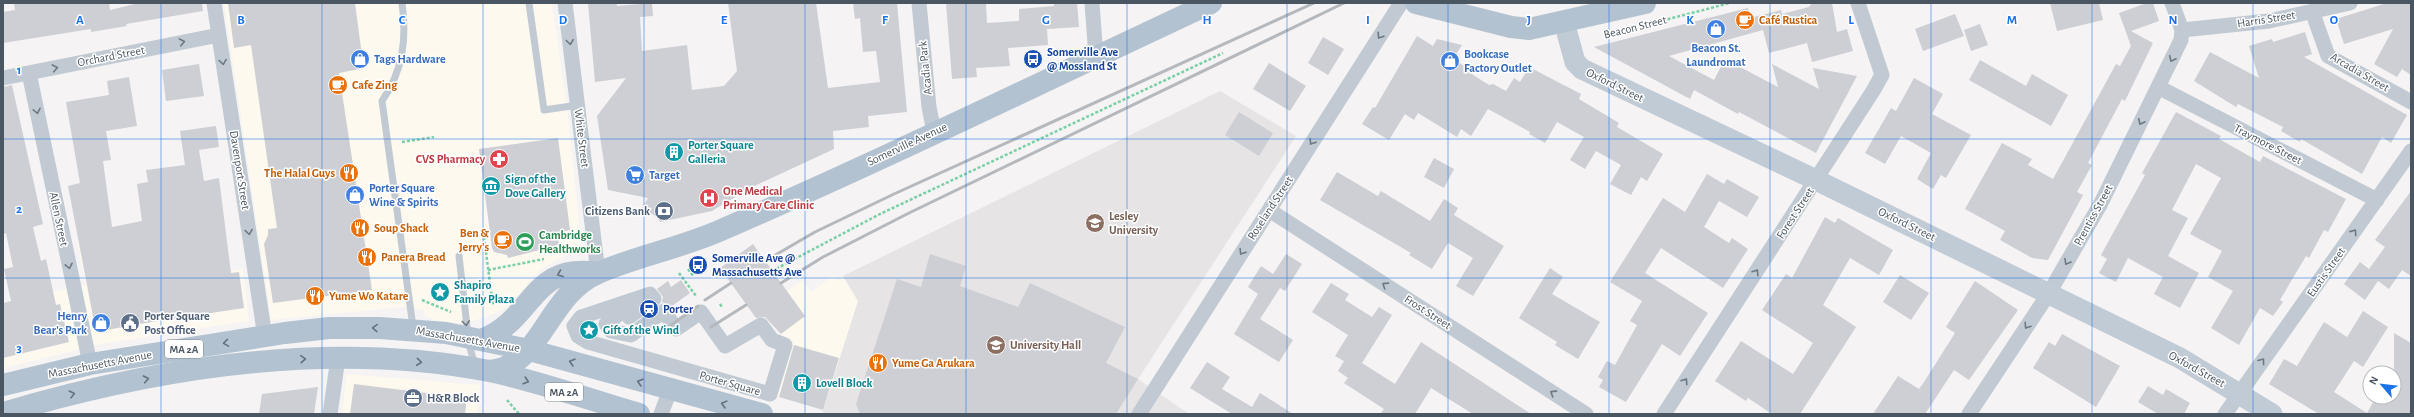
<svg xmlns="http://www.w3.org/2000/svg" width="2414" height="417" font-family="'Alegreya Sans',sans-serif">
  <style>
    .commercial { fill: #fdf9ef }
    .education { fill: #e6e4e5 }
    .building { fill: #cdcfd5 }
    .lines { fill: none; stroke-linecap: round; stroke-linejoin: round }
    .path { stroke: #7ad0a6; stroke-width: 2.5; stroke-dasharray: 3 2; stroke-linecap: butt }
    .lane { stroke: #c1cad2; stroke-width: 7 }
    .street { stroke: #c1cad2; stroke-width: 15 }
    .secondary { stroke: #c1cbd6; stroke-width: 21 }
    .primary { stroke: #b3c2d1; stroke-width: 22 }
    .rail { stroke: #b5b8bd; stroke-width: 3 }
    .oneway { stroke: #6e7983 }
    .oneway2 { stroke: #64717d }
    .grid { fill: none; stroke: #1a73e8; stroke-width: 1; stroke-opacity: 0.55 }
    .labels { text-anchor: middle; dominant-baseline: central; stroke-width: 3; stroke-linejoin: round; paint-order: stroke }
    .shield { fill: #fff; stroke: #808990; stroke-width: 1 }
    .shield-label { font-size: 11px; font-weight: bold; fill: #4a5661 }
    .street-label { font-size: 12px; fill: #4a5661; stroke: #fff }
    .food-label { font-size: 12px; font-weight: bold; fill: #c56008; stroke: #fff; text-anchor: start }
    .shop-label { font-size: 12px; font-weight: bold; fill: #366cbe; stroke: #fff; text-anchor: start }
    .transit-label { font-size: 12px; font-weight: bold; fill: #164399; stroke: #fff; text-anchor: start }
    .culture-label { font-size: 12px; font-weight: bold; fill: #0d838f; stroke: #fff; text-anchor: start }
    .health-label { font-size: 12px; font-weight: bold; fill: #be3a42; stroke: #fff; text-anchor: end }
    .service-label { font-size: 12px; font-weight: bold; fill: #4e5e75; stroke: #fff; text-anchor: start }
    .education-label { font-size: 12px; font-weight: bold; fill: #785e54; stroke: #fff; text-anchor: start }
    .leisure-label { font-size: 12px; font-weight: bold; fill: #27864d; stroke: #fff; text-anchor: start }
    .grid-label { font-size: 13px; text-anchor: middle; font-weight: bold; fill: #1a73e8; stroke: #fff; stroke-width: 3; stroke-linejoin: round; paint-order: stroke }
  </style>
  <rect width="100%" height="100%" fill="#f5f3f3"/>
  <!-- commercial -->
  <path class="commercial" d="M224 3H552L568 117 582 251 563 257 541 269 508 306 496 313 473 321 459 324 434 320 425 316 424 310 402 307 271 320Z
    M123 225 133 284 243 269 249 321 96 345 3 368V302L86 285 77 240 100 236 99 229Z
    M834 275 837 280 843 276 858 301 823 410 770 394 785 345 772 340 805 316 787 291 803 280 811 292Z
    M347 374 481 385 477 414H342Z"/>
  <!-- education -->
  <path class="education" d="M1220 91 1296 136 1138 379 1189 414H822L858 301 843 276Z"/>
  <!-- building -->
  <path class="building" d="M14 3H109L110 10 139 3H202L203 11 126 24 127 26 91 32V29L3 43V12L15 10Z
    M228 3H355L361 48 366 55 367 61 365 67 359 69 339 73 372 290 273 303 264 244 268 235V229L277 228 251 45 234 48Z
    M588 3H617V6L652 3 653 16 640 17 642 51 687 45 692 90 724 86 737 71 728 3H816L828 88 880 82 876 51 863 52 860 18 855 19 853 3H897L907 112 868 116 869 127 833 131 834 149 750 188 712 211 660 222 657 217 642 208 648 198 608 190 597 116 626 78 595 82Z
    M946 3H986L987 23 1019 21V9L1054 6V3H1077L1079 27 1047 29 1048 45 1008 48 1010 66 976 68 977 77 952 79Z
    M1812 3H1832L1837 32 1847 29 1853 51 1812 62 1807 43 1769 53 1763 30 1669 56 1714 80 1725 59 1778 87 1772 64 1819 89 1813 68 1857 76 1816 153 1739 112 1738 114 1694 90 1690 99 1594 47 1748 8 1750 18 1781 10 1782 14 1809 7Z
    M2050 3H2099L2103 20 2057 31Z
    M2147 3H2153L2159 21 2131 31 2153 43 2125 101 2122 99 2088 163 2092 165 2077 192 2083 195 2048 260 2032 258 2000 240 2005 231 1965 209 2002 143 2032 159 2028 165 2053 179 2116 64 2120 66 2131 46 2119 13Z
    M2387 3H2411V75L2402 69 2397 77 2374 64 2393 29 2344 44 2336 19Z
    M1955 14 1964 36 1923 51 1915 29Z
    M1980 24 1988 45 1971 51 1964 30Z
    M2305 32 2312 54 2304 57 2407 115 2391 143 2382 137 2362 174 2301 139 2300 142 2281 131 2283 127 2238 104 2236 107 2194 81 2210 52 2259 78 2249 46 2272 39 2273 42Z
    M1417 36 1433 46 1437 39 1462 45 1453 59 1466 67 1467 71 1489 85 1493 84 1506 91 1514 78 1520 82 1529 67 1581 94 1579 99 1619 123 1617 127 1663 154 1647 181 1641 177 1631 195 1610 184 1621 165 1596 151 1585 169 1570 160 1584 137 1557 122 1545 143 1529 134 1530 132 1488 109 1471 136 1461 129 1457 137 1418 113 1414 120 1405 114 1389 140 1362 124 1373 107 1375 108Z
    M1323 37 1344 49 1328 75 1308 63Z
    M1980 60 2026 86 2032 74 2068 95 2051 126 1969 80Z
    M1269 63 1306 86 1290 111 1253 89Z
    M199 64 204 96 166 101 162 70Z
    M129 77 137 126 106 131 111 160 103 161 112 227 142 221 137 184 148 182 146 170 185 165 180 131 216 126 219 147 199 150 204 181 219 178 231 273 239 272 244 308 139 324 96 332 68 186 80 183 66 102 109 95 107 81Z
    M1914 78 1943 94 1932 114 1971 135 1946 178 1941 175 1933 189 1917 179 1931 153 1901 136 1885 164 1865 153 1891 108 1896 111Z
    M12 85 43 224 33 227 41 261 46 259 56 305 60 304 69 342 3 358V303L11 301 4 269 13 267 6 233 3 234V87Z
    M1239 112 1273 133 1259 156 1225 135Z
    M2176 112 2221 136 2219 139 2260 162 2263 156 2346 199 2328 232 2324 230 2309 258 2306 256 2280 300 2283 302 2273 316 2260 308 2239 345 2211 328 2233 291 2208 277 2222 251 2190 234 2221 178 2196 164 2172 210 2188 218 2168 256 2199 273 2180 308 2154 294 2163 277 2128 258 2116 282 2099 273 2107 259 2101 255 2145 175 2142 173Z
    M558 138 570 230 558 233 559 245 508 258 507 255 494 252 492 248 479 149Z
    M1434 158 1454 169 1444 188 1424 177Z
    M1337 172 1378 196 1381 191 1430 221 1444 199 1458 208 1454 215 1504 246 1473 296 1456 286 1473 258 1448 243 1432 269 1409 255 1411 253 1320 200Z
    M1707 174 1724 184 1727 179 1759 197 1747 217 1719 201 1704 227 1729 243 1732 238 1748 249 1723 288 1661 248 1645 273 1708 313 1680 356 1662 344 1626 402 1599 387 1603 380 1598 377 1607 361 1615 365 1637 325 1630 321 1642 301 1610 282 1663 198 1685 212Z
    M2411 191V276L2402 270 2389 289 2378 281 2365 300 2344 284 2360 262 2369 269 2385 247 2375 240Z
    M1825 217 1835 223 1838 218 1893 250 1879 275 1850 258 1823 305 1856 327 1800 414H1772L1748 398 1746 401 1715 381 1741 341 1793 374 1813 343 1762 310 1786 274 1792 278Z
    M753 244 805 316 781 334 765 317 756 318 720 268Z
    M930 254 966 266 960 286 1018 307 1030 283 1125 327 1106 363 1138 379 1116 414H860L856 404 897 279 921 287Z
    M1286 254 1302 264 1285 291 1280 288 1260 319 1293 340 1279 362 1234 334 1258 294 1248 287 1261 266 1273 274Z
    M1550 268 1563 277 1552 294 1600 322 1578 359 1555 345 1557 342 1519 318Z
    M1900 275 1929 293 1911 320 1883 302Z
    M681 280 690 293 672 306 662 302 663 297 657 289 668 281 671 287Z
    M1975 281 2018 310 1969 380 1954 370 1925 414H1873L1898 376 1919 389 1924 382 1955 333 1946 327Z
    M1331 283 1349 294 1345 300 1372 317 1379 307 1392 315 1362 363 1395 384 1421 342 1531 414H1473L1431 388 1415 414H1380L1384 409 1344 383 1348 378 1338 371 1344 361 1335 356 1348 335 1312 312Z
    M2363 311 2388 327 2363 367 2354 361 2334 392 2367 413 2376 397H2394V333L2411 343V414H2319L2269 384 2284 359 2297 366 2324 322 2347 337Z
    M2062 334 2120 366 2096 407 2033 368 2049 342 2055 346Z
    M794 345 839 358 823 410 779 397Z
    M1207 362 1230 377 1222 389 1252 407 1260 393 1293 414H1232L1190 388Z
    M354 384 467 398 465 414H350Z
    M2148 386 2163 395 2166 389 2190 403 2184 414H2158L2138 402Z
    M318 387 314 414H259L262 394Z"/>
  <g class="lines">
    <!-- path -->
    <path class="path" d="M1653 23 1730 3
      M1605 34 1627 29
      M402 142 434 137
      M484 237 493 306
      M688 269 694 277
      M488 270 544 259
      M772 271 880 214 1223 53
      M679 273 696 296
      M422 300 451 312
      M720 304 722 307
      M507 400 519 414"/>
    <!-- lane -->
    <path class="lane" d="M402 3C407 39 403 71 382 101L413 327
      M529 3 544 110 578 105
      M459 256 469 344 475 366"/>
    <!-- street -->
    <path class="street" d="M214 3 265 337
      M565 3 598 273
      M919 3 929 107 934 132
      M1092 3 1096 57
      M2312 11 2328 56 2411 102
      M2182 30 2269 21 2350 3
      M29 73 90 364
      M3 78 219 35
      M2158 87 2377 200
      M1269 210 1586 414
      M650 294 654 299 629 317 624 310 606 324 611 331 631 335 664 311 676 329 701 312 725 346 761 325 772 340 785 345 770 394 588 342 578 336 574 326 581 317Z
      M330 414 338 358
      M661 414 670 390
      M1139 414 1401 3
      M1664 414 1873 91 1882 75 1858 3
      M1969 414 2049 293 2100 205 2181 40 2182 30 2172 3
      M2225 414 2411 151"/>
    <!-- secondary -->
    <path class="secondary" d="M1564 22 1575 62 1582 69 1816 180 2180 358 2272 414"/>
    <!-- primary -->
    <path class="primary" d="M1416 3 1511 27 1529 29 1645 3
      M481 340C536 319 530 262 598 273
      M488 371C541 369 546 295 598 273 637 256 680 248 719 231 885 159 1048 79 1211 3
      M3 385 90 364 285 333 329 328H380L446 333 529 350 762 414
      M3 413C158 367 328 340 489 371 539 381 590 400 639 414"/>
    <!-- rail -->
    <path class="rail" d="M765 261 815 232 894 194 1314 3
      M781 283 823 257 909 213 1344 3
      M705 300 731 283
      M671 325 698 306
      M711 327 746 305"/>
  </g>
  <!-- one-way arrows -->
  <defs><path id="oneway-chevron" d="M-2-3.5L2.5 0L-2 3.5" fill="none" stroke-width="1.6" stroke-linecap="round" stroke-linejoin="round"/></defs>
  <g class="oneway">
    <use href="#oneway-chevron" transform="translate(1380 36) rotate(123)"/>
    <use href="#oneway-chevron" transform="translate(182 42) rotate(-11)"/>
    <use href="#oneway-chevron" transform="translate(570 42) rotate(83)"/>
    <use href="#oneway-chevron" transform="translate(2172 59) rotate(116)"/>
    <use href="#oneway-chevron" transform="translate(223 62) rotate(81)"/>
    <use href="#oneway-chevron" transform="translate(55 68) rotate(-11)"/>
    <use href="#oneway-chevron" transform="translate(37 111) rotate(78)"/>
    <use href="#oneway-chevron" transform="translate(2141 122) rotate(116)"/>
    <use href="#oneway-chevron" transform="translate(1312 142) rotate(122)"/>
    <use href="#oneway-chevron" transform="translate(249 232) rotate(81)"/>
    <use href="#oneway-chevron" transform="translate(2354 232) rotate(-55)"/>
    <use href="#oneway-chevron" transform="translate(1242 252) rotate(122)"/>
    <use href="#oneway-chevron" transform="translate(2067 262) rotate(120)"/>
    <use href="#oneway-chevron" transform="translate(69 266) rotate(78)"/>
    <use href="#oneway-chevron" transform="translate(1756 272) rotate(-57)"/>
    <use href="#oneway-chevron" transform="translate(1385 285) rotate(-147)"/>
    <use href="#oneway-chevron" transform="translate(466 323) rotate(83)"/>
    <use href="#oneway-chevron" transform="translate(2027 326) rotate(124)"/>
    <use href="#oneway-chevron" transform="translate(2262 361) rotate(-53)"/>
    <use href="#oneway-chevron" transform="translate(1685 381) rotate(-57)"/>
    <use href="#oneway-chevron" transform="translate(1553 393) rotate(-147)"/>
  </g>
  <g class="oneway2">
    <use href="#oneway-chevron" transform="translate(560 274) rotate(158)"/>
    <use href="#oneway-chevron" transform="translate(375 328) rotate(-178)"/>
    <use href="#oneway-chevron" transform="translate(226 343) rotate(171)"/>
    <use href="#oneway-chevron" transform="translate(303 359) rotate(-4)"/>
    <use href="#oneway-chevron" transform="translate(419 362) rotate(6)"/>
    <use href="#oneway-chevron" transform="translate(572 362) rotate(-164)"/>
    <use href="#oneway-chevron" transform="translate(146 379) rotate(-11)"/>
    <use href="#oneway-chevron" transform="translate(526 381) rotate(17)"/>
    <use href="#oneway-chevron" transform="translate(640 382) rotate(-164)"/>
    <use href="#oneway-chevron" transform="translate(72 394) rotate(-14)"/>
    <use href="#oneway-chevron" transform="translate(724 404) rotate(-165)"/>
  </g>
  <!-- grid -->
  <path class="grid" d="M161 3V414M322 3V414M483 3V414M644 3V414M805 3V414M966 3V414M1127 3V414M1287 3V414M1448 3V414M1609 3V414M1770 3V414M1931 3V414M2092 3V414M2253 3V414M3 139H2411M3 278H2411"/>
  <!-- icons -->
  <defs>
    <symbol id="cafe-disc" viewBox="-11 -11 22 22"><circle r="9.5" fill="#e8710a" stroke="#fff"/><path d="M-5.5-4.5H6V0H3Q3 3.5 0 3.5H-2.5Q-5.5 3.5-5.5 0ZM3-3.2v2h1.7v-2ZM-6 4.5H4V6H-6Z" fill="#fff"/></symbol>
    <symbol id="shop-disc" viewBox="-11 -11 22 22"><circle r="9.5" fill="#3f7fe0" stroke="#fff"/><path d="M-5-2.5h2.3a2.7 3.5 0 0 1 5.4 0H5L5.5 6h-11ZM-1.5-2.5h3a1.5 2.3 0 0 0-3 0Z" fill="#fff"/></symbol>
    <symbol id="bus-disc" viewBox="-11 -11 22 22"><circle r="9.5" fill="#1a4fb4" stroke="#fff"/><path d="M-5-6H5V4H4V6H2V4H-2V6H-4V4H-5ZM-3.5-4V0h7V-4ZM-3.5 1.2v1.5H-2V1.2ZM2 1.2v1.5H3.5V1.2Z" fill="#fff"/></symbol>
    <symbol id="building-disc" viewBox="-11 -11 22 22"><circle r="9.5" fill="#0f9aa8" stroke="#fff"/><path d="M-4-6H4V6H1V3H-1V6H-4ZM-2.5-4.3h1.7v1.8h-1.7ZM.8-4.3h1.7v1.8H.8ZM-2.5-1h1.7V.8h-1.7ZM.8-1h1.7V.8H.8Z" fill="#fff"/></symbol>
    <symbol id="pharmacy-disc" viewBox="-11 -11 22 22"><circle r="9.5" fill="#e0444e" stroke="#fff"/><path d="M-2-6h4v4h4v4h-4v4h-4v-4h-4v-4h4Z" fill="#fff"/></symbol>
    <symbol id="restaurant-disc" viewBox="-11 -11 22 22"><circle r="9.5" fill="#e8710a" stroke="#fff"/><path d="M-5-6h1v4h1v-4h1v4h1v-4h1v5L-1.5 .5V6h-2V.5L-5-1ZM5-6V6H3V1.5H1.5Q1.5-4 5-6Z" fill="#fff"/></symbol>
    <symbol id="supermarket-disc" viewBox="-11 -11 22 22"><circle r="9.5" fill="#3f7fe0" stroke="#fff"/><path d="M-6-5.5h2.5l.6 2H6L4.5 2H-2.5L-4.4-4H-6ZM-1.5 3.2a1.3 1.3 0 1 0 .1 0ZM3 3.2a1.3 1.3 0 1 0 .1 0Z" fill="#fff"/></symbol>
    <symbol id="museum-disc" viewBox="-11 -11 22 22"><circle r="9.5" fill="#0f9aa8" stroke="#fff"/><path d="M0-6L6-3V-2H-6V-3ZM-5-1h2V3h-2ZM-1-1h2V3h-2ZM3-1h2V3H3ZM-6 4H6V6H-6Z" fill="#fff"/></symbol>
    <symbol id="hospital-disc" viewBox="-11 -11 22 22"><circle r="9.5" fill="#e0444e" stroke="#fff"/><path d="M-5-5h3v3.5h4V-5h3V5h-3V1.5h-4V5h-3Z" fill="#fff"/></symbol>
    <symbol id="bank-disc" viewBox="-11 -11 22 22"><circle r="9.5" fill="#5c6f8a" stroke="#fff"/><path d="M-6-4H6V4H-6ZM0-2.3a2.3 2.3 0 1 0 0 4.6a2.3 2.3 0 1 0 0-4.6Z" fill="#fff"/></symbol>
    <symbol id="university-disc" viewBox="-11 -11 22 22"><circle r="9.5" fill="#8d6e63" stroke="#fff"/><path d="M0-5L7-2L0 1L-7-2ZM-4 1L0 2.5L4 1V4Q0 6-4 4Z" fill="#fff"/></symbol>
    <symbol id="stadium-disc" viewBox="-11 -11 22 22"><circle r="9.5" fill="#2e9e5b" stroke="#fff"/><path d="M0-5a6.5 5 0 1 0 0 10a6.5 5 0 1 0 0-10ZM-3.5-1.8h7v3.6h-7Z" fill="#fff"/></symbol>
    <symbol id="sight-disc" viewBox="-11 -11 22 22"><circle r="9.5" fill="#0f9aa8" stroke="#fff"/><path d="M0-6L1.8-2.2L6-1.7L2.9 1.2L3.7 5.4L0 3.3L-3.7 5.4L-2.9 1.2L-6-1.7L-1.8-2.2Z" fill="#fff"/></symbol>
    <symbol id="station-disc" viewBox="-11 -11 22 22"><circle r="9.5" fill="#1a4fb4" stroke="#fff"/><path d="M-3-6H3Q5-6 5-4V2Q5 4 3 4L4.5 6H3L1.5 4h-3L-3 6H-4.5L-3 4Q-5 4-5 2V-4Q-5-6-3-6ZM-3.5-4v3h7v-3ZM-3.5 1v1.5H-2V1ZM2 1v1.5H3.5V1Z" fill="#fff"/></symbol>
    <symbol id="civic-disc" viewBox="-11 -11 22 22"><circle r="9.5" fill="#5c6f8a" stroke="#fff"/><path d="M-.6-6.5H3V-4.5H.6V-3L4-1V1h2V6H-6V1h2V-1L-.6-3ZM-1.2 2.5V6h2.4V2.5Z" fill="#fff"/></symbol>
    <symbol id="office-disc" viewBox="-11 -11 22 22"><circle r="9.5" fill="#5c6f8a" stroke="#fff"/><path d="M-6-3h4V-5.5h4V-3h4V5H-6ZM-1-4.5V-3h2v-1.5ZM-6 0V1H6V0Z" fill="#fff"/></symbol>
  </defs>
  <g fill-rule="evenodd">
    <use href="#cafe-disc" x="1734" y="9" width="22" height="22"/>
    <use href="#shop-disc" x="1705" y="18" width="22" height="22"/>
    <use href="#shop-disc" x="349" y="48" width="22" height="22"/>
    <use href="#bus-disc" x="1022" y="48" width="22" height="22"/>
    <use href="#shop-disc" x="1439" y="50" width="22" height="22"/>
    <use href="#cafe-disc" x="327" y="74" width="22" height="22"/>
    <use href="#building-disc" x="663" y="141" width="22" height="22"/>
    <use href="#pharmacy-disc" x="488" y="148" width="22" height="22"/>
    <use href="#restaurant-disc" x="338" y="162" width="22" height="22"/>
    <use href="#supermarket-disc" x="624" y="164" width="22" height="22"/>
    <use href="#museum-disc" x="480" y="175" width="22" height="22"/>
    <use href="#shop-disc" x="344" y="184" width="22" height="22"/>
    <use href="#hospital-disc" x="698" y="187" width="22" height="22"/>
    <use href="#bank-disc" x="653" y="200" width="22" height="22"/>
    <use href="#university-disc" x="1084" y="212" width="22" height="22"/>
    <use href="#restaurant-disc" x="349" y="217" width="22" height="22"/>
    <use href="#cafe-disc" x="492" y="229" width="22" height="22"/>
    <use href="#stadium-disc" x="514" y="231" width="22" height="22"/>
    <use href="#restaurant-disc" x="356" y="246" width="22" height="22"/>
    <use href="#bus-disc" x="687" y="254" width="22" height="22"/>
    <use href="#sight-disc" x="429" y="281" width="22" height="22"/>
    <use href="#restaurant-disc" x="304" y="285" width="22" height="22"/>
    <use href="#station-disc" x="638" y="298" width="22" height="22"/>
    <use href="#shop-disc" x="90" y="312" width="22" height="22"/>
    <use href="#civic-disc" x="119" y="312" width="22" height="22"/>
    <use href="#sight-disc" x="578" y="319" width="22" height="22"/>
    <use href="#university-disc" x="985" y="334" width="22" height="22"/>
    <use href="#restaurant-disc" x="867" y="352" width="22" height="22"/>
    <use href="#building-disc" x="791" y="372" width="22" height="22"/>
    <use href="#office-disc" x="402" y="387" width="22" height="22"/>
  </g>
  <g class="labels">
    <!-- shield labels -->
    <g class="shield">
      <rect x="165" y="340" width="38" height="18" rx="3"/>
      <rect x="545" y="383" width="38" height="18" rx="3"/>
    </g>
    <g class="shield-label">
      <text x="184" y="349">MA 2A</text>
      <text x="564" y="392">MA 2A</text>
    </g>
    <!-- street labels -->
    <g class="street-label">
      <text transform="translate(2266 19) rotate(-9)">Harris Street</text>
      <text transform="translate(1635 27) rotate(-14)">Beacon Street</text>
      <text transform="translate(111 56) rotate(-11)">Orchard Street</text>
      <text transform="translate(925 68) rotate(-96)">Acadia Park</text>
      <text transform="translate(2360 72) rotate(30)">Arcadia Street</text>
      <text transform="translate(1615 85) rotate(26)">Oxford Street</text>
      <text transform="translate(582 138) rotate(83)">White Street</text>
      <text transform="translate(907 144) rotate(-25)">Somerville Avenue</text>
      <text transform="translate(2268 144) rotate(27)">Traymore Street</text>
      <text transform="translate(240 170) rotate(81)">Davenport Street</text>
      <text transform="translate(1270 208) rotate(-57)">Roseland Street</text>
      <text transform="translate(1795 213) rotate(-57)">Forest Street</text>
      <text transform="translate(2093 215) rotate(-61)">Prentiss Street</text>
      <text transform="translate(59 219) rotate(78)">Allen Street</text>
      <text transform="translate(1907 224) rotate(26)">Oxford Street</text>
      <text transform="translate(2326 272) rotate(-55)">Eustis Street</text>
      <text transform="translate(1428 312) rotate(33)">Frost Street</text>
      <text transform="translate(468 339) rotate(10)">Massachusetts Avenue</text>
      <text transform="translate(100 364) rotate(-11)">Massachusetts Avenue</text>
      <text transform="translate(2197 369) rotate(29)">Oxford Street</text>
      <text transform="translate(730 383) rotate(16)">Porter Square</text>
    </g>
    <!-- food labels -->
    <g class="food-label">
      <text x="1759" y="20">Café Rustica</text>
      <text x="352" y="85">Cafe Zing</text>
      <text x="335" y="173" text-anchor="end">The Halal Guys</text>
      <text x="374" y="228">Soup Shack</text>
      <text x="489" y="233" text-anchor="end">Ben &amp;<tspan x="489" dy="14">Jerry's</tspan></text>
      <text x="381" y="257">Panera Bread</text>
      <text x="329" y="296">Yume Wo Katare</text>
      <text x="892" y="363">Yume Ga Arukara</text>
    </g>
    <!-- shop labels -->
    <g class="shop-label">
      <text x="1716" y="48" text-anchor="middle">Beacon St.<tspan x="1716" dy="14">Laundromat</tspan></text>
      <text x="1464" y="54">Bookcase<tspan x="1464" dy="14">Factory Outlet</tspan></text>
      <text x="374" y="59">Tags Hardware</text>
      <text x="649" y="175">Target</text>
      <text x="369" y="188">Porter Square<tspan x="369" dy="14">Wine &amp; Spirits</tspan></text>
      <text x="87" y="316" text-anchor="end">Henry<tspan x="87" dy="14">Bear's Park</tspan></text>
    </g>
    <!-- transit labels -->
    <g class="transit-label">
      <text x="1047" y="52">Somerville Ave<tspan x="1047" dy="14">@ Mossland St</tspan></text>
      <text x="712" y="258">Somerville Ave @<tspan x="712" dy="14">Massachusetts Ave</tspan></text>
      <text x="663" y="309">Porter</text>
    </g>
    <!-- culture labels -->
    <g class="culture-label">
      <text x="688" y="145">Porter Square<tspan x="688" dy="14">Galleria</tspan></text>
      <text x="505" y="179">Sign of the<tspan x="505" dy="14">Dove Gallery</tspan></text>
      <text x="454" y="285">Shapiro<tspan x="454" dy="14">Family Plaza</tspan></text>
      <text x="603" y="330">Gift of the Wind</text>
      <text x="816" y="383">Lovell Block</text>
    </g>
    <!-- health labels -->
    <g class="health-label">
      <text x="485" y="159">CVS Pharmacy</text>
      <text x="723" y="191" text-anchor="start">One Medical<tspan x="723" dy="14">Primary Care Clinic</tspan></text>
    </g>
    <!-- service labels -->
    <g class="service-label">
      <text x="650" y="211" text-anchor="end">Citizens Bank</text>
      <text x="144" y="316">Porter Square<tspan x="144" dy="14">Post Office</tspan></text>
      <text x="427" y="398">H&amp;R Block</text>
    </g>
    <!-- education labels -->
    <g class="education-label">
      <text x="1109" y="216">Lesley<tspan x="1109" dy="14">University</tspan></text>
      <text x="1010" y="345">University Hall</text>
    </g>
    <!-- leisure labels -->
    <g class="leisure-label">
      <text x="539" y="235">Cambridge<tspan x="539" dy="14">Healthworks</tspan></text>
    </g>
  </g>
  <g class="grid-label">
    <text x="80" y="24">A</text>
    <text x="241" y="24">B</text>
    <text x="402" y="24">C</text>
    <text x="563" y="24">D</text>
    <text x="724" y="24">E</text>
    <text x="885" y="24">F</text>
    <text x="1046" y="24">G</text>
    <text x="1207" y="24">H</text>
    <text x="1368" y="24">I</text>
    <text x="1529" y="24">J</text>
    <text x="1690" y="24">K</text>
    <text x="1851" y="24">L</text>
    <text x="2012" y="24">M</text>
    <text x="2173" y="24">N</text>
    <text x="2334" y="24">O</text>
    <text x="19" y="74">1</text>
    <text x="19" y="213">2</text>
    <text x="19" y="352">3</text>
  </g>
  <!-- border -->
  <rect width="2414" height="417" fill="none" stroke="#4a5661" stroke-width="8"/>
  <!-- north arrow -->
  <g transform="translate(2382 385) rotate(298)"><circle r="19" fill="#ffffff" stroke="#b7bbc0"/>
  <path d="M0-3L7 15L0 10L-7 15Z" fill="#1a73e8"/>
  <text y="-6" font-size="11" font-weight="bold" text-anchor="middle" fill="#4a5661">N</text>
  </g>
</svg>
